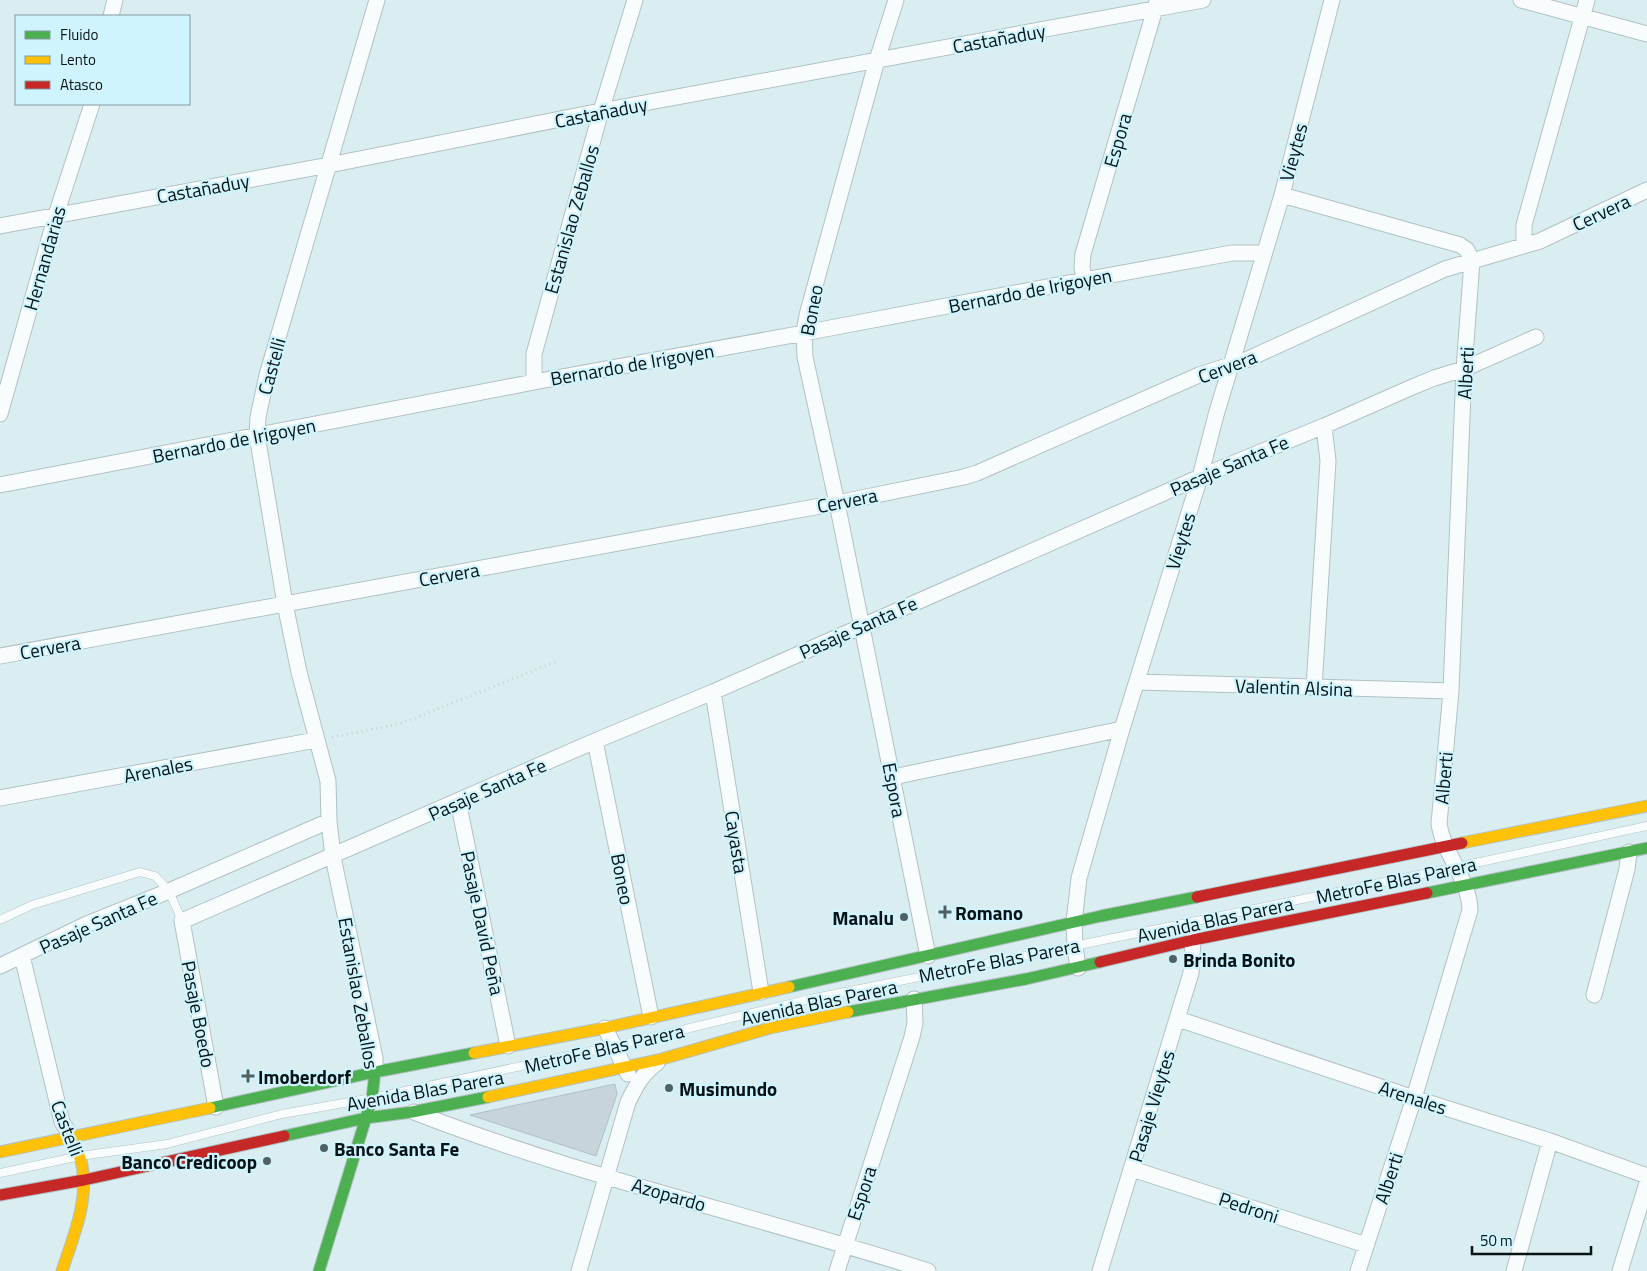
<svg xmlns="http://www.w3.org/2000/svg" width="1647" height="1271" font-family="'Titillium Web',sans-serif">
  <style>
    .building { fill: #c7d5da; stroke: #b1bfc4 }
    .lines { fill: none; stroke-linecap: round; stroke-linejoin: round }
    .lane-casing { stroke: #b1c1c4; stroke-width: 9 }
    .street-casing { stroke: #b1c1c4; stroke-width: 17 }
    .fast-casing { stroke: #b1c1c4; stroke-width: 13 }
    .slow-casing { stroke: #b1c1c4; stroke-width: 13 }
    .jam-casing { stroke: #b1c1c4; stroke-width: 13 }
    .path { stroke: #cacfd0; stroke-width: 3; stroke-dasharray: 1 4; stroke-linecap: butt }
    .lane { stroke: #f9fcfd; stroke-width: 8 }
    .street { stroke: #f9fcfd; stroke-width: 15 }
    .fast { stroke: #4caf50; stroke-width: 11 }
    .slow { stroke: #ffc107; stroke-width: 11 }
    .jam { stroke: #c62828; stroke-width: 11 }
    .poi-dot { fill: #516063; stroke: #d0f4fd; stroke-width: 2 }
    .labels { text-anchor: middle; dominant-baseline: central; stroke-width: 4.5; stroke-linejoin: round; paint-order: stroke }
    .street-label { font-size: 19px; fill: #071316; stroke: #d0f4fd }
    .poi-label { font-size: 19px; font-weight: bold; fill: #071316; stroke: #d0f4fd; text-anchor: start }
  </style>
  <rect width="100%" height="100%" fill="#daeef2"/>
  <!-- building -->
  <path class="building" d="M615 1084 617 1094 596 1156 470 1115Z"/>
  <g class="lines">
    <defs>
      <path id="lane" d="M0 920 32 905 140 872 155 876 169 891 182 921
        M0 1173 80 1156 167 1144 282 1114 372 1098 615 1046 810 999 1148 931 1457 867 1647 826"/>
      <path id="street" d="M896 0 877 60 807 315 804 333 805 357 837 503 928 956
        M1521 0 1647 34
        M111 16 115 0
        M1282 195 1460 245 1467 250 1472 261 1464 369 1451 691 1439 824C1444 855 1469 878 1470 910L1414 1098 1358 1271
        M0 226 329 165 601 111 1203 0
        M1524 245V225L1587 0
        M1084 280 1082 267 1083 254 1157 2
        M534 382V354L601 111 635 0
        M0 414 56 215 92 104
        M0 485 534 382 804 333 1084 280 1232 253H1264
        M0 656 837 503 964 477 977 473 1199 375 1246 360 1445 269 1540 241 1647 190
        M1137 682 1451 691
        M1314 688 1328 461 1324 426
        M713 692 761 992
        M595 741 651 1017
        M893 777 1122 729
        M0 798 316 740
        M458 801 508 1046
        M22 956 62 1122 71 1136
        M0 966 87 924 169 891 329 821
        M1078 968 1075 946 1074 922 1079 878 1122 729 1200 477 1216 415 1282 195 1332 0
        M1594 995 1627 869 1629 852
        M1178 1019 1414 1098 1550 1141 1647 1176
        M605 1028 628 1074
        M375 1072V1058L333 857 329 821 328 781 299 672 285 604 257 435 258 417 267 375 377 0
        M216 1107 182 921 595 741 713 692 1200 477 1324 426 1410 388 1434 378 1464 369 1536 337
        M414 1112C581 1177 757 1216 928 1271
        M1132 1169 1366 1245
        M579 1271 628 1102C636 1086 642 1074 657 1063
        M837 1271 912 1037 915 1023 914 999
        M1100 1271 1191 973 1193 940
        M1514 1271 1550 1141
        M1620 1271 1647 1183"/>
      <path id="fast" d="M1427 893 1647 848
        M789 987 1101 916 1197 897
        M848 1012 1026 979 1100 962
        M210 1108 375 1072 474 1053
        M284 1136 366 1118 412 1112 488 1097
        M319 1271 372 1098 375 1072"/>
      <path id="slow" d="M1462 843 1647 806
        M474 1053 605 1028 789 987
        M488 1097 662 1059 770 1028 848 1012
        M0 1152 210 1108
        M62 1271C73 1237 89 1201 82 1165 80 1155 75 1145 71 1136"/>
      <path id="jam" d="M1197 897 1462 843
        M1100 962 1193 940 1427 893
        M0 1195 84 1180 284 1136"/>
    </defs>
    <!-- lane casing -->
    <use href="#lane" class="lane-casing"/>
    <!-- street casing -->
    <use href="#street" class="street-casing"/>
    <!-- fast casing -->
    <use href="#fast" class="fast-casing"/>
    <!-- slow casing -->
    <use href="#slow" class="slow-casing"/>
    <!-- jam casing -->
    <use href="#jam" class="jam-casing"/>
    <!-- path -->
    <path class="path" d="M332 737 394 725 410 720 555 662"/>
    <!-- lane -->
    <use href="#lane" class="lane"/>
    <!-- street -->
    <use href="#street" class="street"/>
    <!-- fast -->
    <use href="#fast" class="fast"/>
    <!-- slow -->
    <use href="#slow" class="slow"/>
    <!-- jam -->
    <use href="#jam" class="jam"/>
  </g>
  <!-- markers -->
  <g class="poi-dot">
    <path d="M942.5 904.5h5v5h5v5h-5v5h-5v-5h-5v-5h5z"/>
    <circle cx="904" cy="917" r="5"/>
    <circle cx="1173" cy="959" r="5"/>
    <path d="M245.5 1068.5h5v5h5v5h-5v5h-5v-5h-5v-5h5z"/>
    <circle cx="669" cy="1088" r="5"/>
    <circle cx="324" cy="1148" r="5"/>
    <circle cx="267" cy="1161" r="5"/>
  </g>
  <g class="labels">
    <!-- street labels -->
    <g class="street-label">
      <text transform="translate(999 38) rotate(-10)">Castañaduy</text>
      <text transform="translate(601 112) rotate(-11)">Castañaduy</text>
      <text transform="translate(1117 140) rotate(-74)">Espora</text>
      <text transform="translate(1293 152) rotate(-75)">Vieytes</text>
      <text transform="translate(203 188) rotate(-10)">Castañaduy</text>
      <text transform="translate(1601 212) rotate(-25)">Cervera</text>
      <text transform="translate(571 219) rotate(-74)">Estanislao Zeballos</text>
      <text transform="translate(44 258) rotate(-74)">Hernandarias</text>
      <text transform="translate(1030 290) rotate(-11)">Bernardo de Irigoyen</text>
      <text transform="translate(811 310) rotate(-79)">Boneo</text>
      <text transform="translate(632 364) rotate(-10)">Bernardo de Irigoyen</text>
      <text transform="translate(271 366) rotate(-75)">Castelli</text>
      <text transform="translate(1227 366) rotate(-21)">Cervera</text>
      <text transform="translate(1465 373) rotate(-87)">Alberti</text>
      <text transform="translate(234 440) rotate(-11)">Bernardo de Irigoyen</text>
      <text transform="translate(1229 465) rotate(-23)">Pasaje Santa Fe</text>
      <text transform="translate(847 500) rotate(-11)">Cervera</text>
      <text transform="translate(1180 541) rotate(-73)">Vieytes</text>
      <text transform="translate(449 574) rotate(-10)">Cervera</text>
      <text transform="translate(858 627) rotate(-24)">Pasaje Santa Fe</text>
      <text transform="translate(50 647) rotate(-10)">Cervera</text>
      <text transform="translate(1294 687) rotate(2)">Valentin Alsina</text>
      <text transform="translate(158 769) rotate(-11)">Arenales</text>
      <text transform="translate(1443 778) rotate(-85)">Alberti</text>
      <text transform="translate(487 789) rotate(-24)">Pasaje Santa Fe</text>
      <text transform="translate(895 790) rotate(79)">Espora</text>
      <text transform="translate(737 842) rotate(81)">Cayasta</text>
      <text transform="translate(623 879) rotate(79)">Boneo</text>
      <text transform="translate(1396 880) rotate(-12)">MetroFe Blas Parera</text>
      <text transform="translate(1215 919) rotate(-12)">Avenida Blas Parera</text>
      <text transform="translate(98 922) rotate(-24)">Pasaje Santa Fe</text>
      <text transform="translate(483 923) rotate(78)">Pasaje David Peña</text>
      <text transform="translate(999 960) rotate(-11)">MetroFe Blas Parera</text>
      <text transform="translate(359 993) rotate(80)">Estanislao Zeballos</text>
      <text transform="translate(819 1002) rotate(-12)">Avenida Blas Parera</text>
      <text transform="translate(199 1014) rotate(79)">Pasaje Boedo</text>
      <text transform="translate(604 1048) rotate(-13)">MetroFe Blas Parera</text>
      <text transform="translate(425 1090) rotate(-10)">Avenida Blas Parera</text>
      <text transform="translate(1413 1097) rotate(18)">Arenales</text>
      <text transform="translate(1151 1106) rotate(-73)">Pasaje Vieytes</text>
      <text transform="translate(68 1128) rotate(69)">Castelli</text>
      <text transform="translate(1388 1178) rotate(-72)">Alberti</text>
      <text transform="translate(861 1193) rotate(-72)">Espora</text>
      <text transform="translate(669 1194) rotate(16)">Azopardo</text>
      <text transform="translate(1249 1207) rotate(18)">Pedroni</text>
    </g>
    <!-- poi labels -->
    <g class="poi-label">
      <text x="955" y="912">Romano</text>
      <text x="894" y="917" text-anchor="end">Manalu</text>
      <text x="1183" y="959">Brinda Bonito</text>
      <text x="258" y="1076">Imoberdorf</text>
      <text x="679" y="1088">Musimundo</text>
      <text x="334" y="1148">Banco Santa Fe</text>
      <text x="257" y="1161" text-anchor="end">Banco Credicoop</text>
    </g>
  </g>
  <!-- legend -->
  <rect x="15" y="15" width="175" height="90" fill="#d0f4fd" stroke="#809aa1"/>
  <rect x="25" y="31" width="25" height="8" fill="#4caf50" stroke="#809aa1"/>
  <text x="60" y="40" font-size="15" fill="#071316">Fluido</text>
  <rect x="25" y="56" width="25" height="8" fill="#ffc107" stroke="#809aa1"/>
  <text x="60" y="65" font-size="15" fill="#071316">Lento</text>
  <rect x="25" y="81" width="25" height="8" fill="#c62828" stroke="#809aa1"/>
  <text x="60" y="90" font-size="15" fill="#071316">Atasco</text>
  <!-- scale -->
  <path d="M1472 1246v8h119v-8" fill="none" stroke="#071316" stroke-width="2.5"/>
  <text x="1480" y="1246" font-size="15" fill="#071316" stroke="#d0f4fd" stroke-width="4" paint-order="stroke">50 m</text>
</svg>
